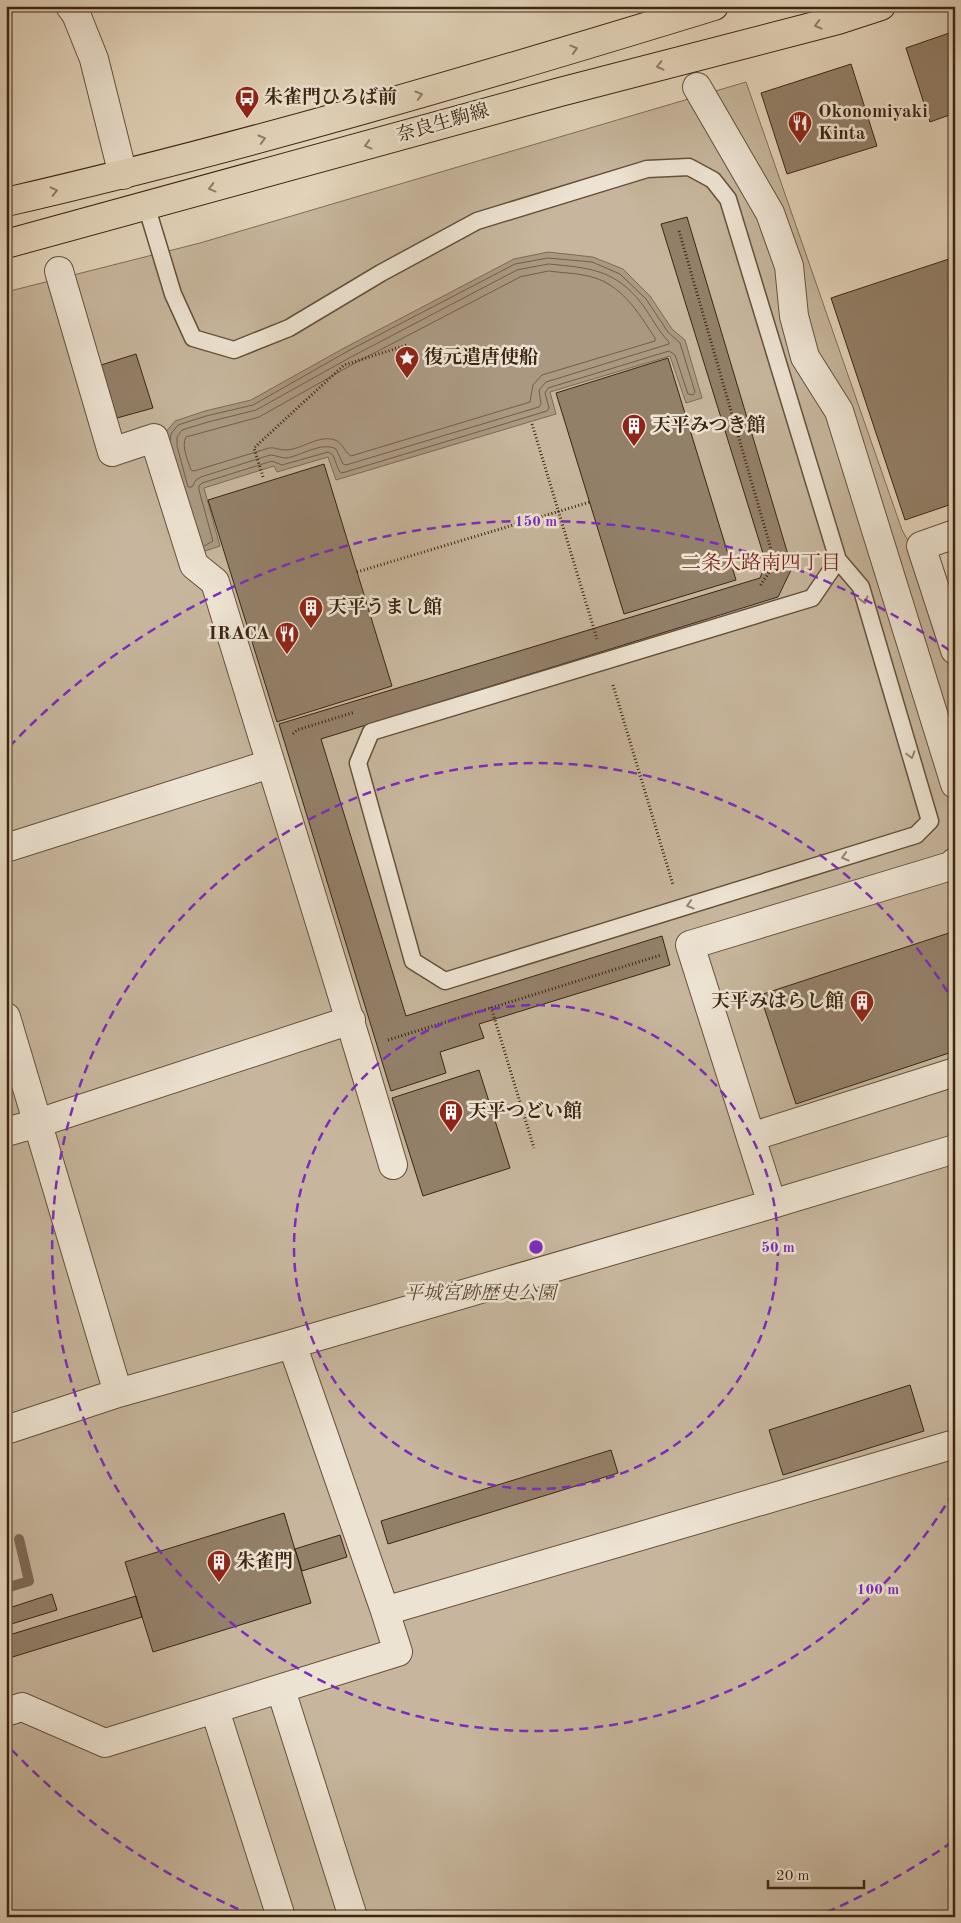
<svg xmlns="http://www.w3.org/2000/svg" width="961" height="1923" font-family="'Old Standard TT','Noto Serif JP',serif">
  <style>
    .green { fill: #c7b69d; stroke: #826e58 }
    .water { fill: #aa9881; stroke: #7e6a55 }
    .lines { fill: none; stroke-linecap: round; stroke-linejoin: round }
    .shore { stroke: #735e4a; stroke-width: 1 }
    .stream { stroke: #7e6a55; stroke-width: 10 }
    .building { fill: #938069; stroke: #3c2512 }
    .lane-casing { stroke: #66513c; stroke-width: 19 }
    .street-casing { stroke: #66513c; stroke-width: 30 }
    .primary-casing { stroke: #3c2512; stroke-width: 30 }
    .path { stroke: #3c2512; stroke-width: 3; stroke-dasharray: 1 2.5; stroke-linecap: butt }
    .lane { stroke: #ede3d2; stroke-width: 16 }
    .street { stroke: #ede3d2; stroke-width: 28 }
    .primary { stroke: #e3d4ba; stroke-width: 28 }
    .oneway { stroke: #907c66 }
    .oneway2 { stroke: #948472 }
    .ring { fill: none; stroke: #7b2cbf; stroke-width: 2.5; stroke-dasharray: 9 6 }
    .labels { text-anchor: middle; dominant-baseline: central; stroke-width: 5; stroke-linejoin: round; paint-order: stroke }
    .poi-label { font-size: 19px; font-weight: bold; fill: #3c2512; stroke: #ede3d2; text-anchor: start }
    .street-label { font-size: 19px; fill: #3c2512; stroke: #ede3d2 }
    .park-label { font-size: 19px; font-style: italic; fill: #5f4935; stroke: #ede3d2 }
    .neighbourhood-label { font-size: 20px; fill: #7a1f14; stroke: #ede3d2 }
    .centre { fill: #7b2cbf; stroke: #ede3d2; stroke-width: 2.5 }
    .ring-label { font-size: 15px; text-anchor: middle; font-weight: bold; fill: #7b2cbf; stroke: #ede3d2; stroke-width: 5; stroke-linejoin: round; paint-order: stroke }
  </style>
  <rect width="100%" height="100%" fill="#e3d4ba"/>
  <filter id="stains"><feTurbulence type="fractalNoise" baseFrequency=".004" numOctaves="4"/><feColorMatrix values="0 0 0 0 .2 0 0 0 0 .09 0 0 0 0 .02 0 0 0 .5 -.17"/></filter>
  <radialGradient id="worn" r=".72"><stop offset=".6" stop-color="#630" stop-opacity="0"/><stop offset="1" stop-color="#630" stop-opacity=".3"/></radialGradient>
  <!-- green -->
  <path class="green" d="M746 82 902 530 916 555 955 672V1917H6V292L200 243Z"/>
  <!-- water -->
  <path class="water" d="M548 252 593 257 623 269 650 296 672 329 685 340 702 398 686 403 670 356 550 392 556 414 336 480 328 457 277 472 274 466 204 488 220 546 196 554 165 433 175 421 205 411 251 400 346 347 514 259Z"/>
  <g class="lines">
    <!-- shore -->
    <path class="shore" d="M549 264C589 268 615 269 642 304 651 316 658 331 669 342V344L546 382 539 390 541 404 539 407 346 465 343 464 336 449C322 441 301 456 286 458 280 458 276 455 270 455L201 477 196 480 192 487H188L177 446V437L182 430 208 422 256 410 351 357 517 270Z
      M549 271C562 273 576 273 588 276 621 283 638 312 655 338V341L542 375 533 385 530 402 351 456C344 452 343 443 335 440 318 434 300 451 284 450 279 450 275 447 269 448L194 471 191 470C188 461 181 446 186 437L259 417 355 363 520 277Z
      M170 440 171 434 178 425 206 416 253 405 348 351 515 264 548 258 592 262 620 274 646 299 668 332 680 343 695 392 693 395 688 394 675 355 669 351 548 388 545 393 549 408 547 411 342 473 339 471 333 455 328 452 282 465 272 461 202 483 199 486V490L213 541 204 546"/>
    <!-- stream -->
    <path class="stream" d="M6 1588 29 1581 19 1539"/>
  </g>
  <!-- building -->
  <path class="building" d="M955 31V113L930 122 906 48Z
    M851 64 877 146 787 174 761 93Z
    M687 217 792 568 778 597 321 739 406 1016 662 936 670 965 479 1024 484 1038 440 1052 446 1073 391 1091 279 724 760 578 766 563 661 224Z
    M955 257V503L905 520 831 298Z
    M136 354 153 408 117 418 101 365Z
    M668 358 736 580 624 614 556 393Z
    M324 464 392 686 277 722 208 500Z
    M955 572V586L951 574Z
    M955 931V1051L796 1104 760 995Z
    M479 1070 510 1168 423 1196 392 1098Z
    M910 1385 924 1431 783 1475 769 1430Z
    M611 1450 618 1473 388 1544 381 1521Z
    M284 1513 311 1603 153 1652 125 1562Z
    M340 1535 347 1557 302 1571 295 1549Z
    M52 1594 57 1610 8 1625 6 1609Z
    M136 1596 142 1617 6 1659V1636Z"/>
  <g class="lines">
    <defs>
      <path id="lane" d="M146 205 173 294 193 338 234 350 289 328 381 273 477 221 647 169 689 167 713 180 728 199 838 560 861 587 930 821 916 835 445 981 413 961 358 763 371 732 812 598 838 560"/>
      <path id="street" d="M70 6 76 14 94 59 123 175
        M697 87 770 213 789 266 794 316 805 357 839 411 955 784
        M59 271 112 452 154 438 194 565 215 582C274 776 336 970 393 1165
        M955 534 921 546 955 650
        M6 848 270 764
        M6 1017 118 1393 292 1344 385 1611
        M6 1132 38 1123 351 1020
        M751 1137 955 1072
        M772 1204 690 945 954 865 955 862
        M292 1344 772 1204 955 1149
        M6 1430 118 1393
        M281 1690 353 1917
        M215 1710 281 1917
        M6 1712 22 1707 105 1743 398 1652 385 1611 955 1444"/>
      <path id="primary" d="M6 202C245 147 479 78 714 6
        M6 244 560 92 838 20 881 6"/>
    </defs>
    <!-- lane casing -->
    <use href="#lane" class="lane-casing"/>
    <!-- street casing -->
    <use href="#street" class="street-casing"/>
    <!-- primary casing -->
    <use href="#primary" class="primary-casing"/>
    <!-- path -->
    <path class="path" d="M679 231 775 563 760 586
      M532 424 597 639
      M263 477 254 448 344 365 407 345 411 357
      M357 572 590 502
      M613 685 673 885
      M293 734 297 730 355 712
      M491 1007 534 1148
      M388 1040 661 955"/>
    <!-- lane -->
    <use href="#lane" class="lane"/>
    <!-- street -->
    <use href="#street" class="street"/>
    <!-- primary -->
    <use href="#primary" class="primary"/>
  </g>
  <!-- one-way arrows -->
  <defs><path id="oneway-chevron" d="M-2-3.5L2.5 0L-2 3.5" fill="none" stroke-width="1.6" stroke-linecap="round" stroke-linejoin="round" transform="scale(1.25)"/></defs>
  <g class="oneway">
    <use href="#oneway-chevron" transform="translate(818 25) rotate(166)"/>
    <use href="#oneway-chevron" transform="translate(574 49) rotate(-17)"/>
    <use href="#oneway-chevron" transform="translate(660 66) rotate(166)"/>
    <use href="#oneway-chevron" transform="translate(419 95) rotate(-16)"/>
    <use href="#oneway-chevron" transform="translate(262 139) rotate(-16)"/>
    <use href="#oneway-chevron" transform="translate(368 145) rotate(165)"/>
    <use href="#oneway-chevron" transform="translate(212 188) rotate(165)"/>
    <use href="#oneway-chevron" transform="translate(54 191) rotate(-13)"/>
  </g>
  <g class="oneway2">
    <use href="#oneway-chevron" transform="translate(864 600) rotate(74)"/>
    <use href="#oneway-chevron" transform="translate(911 755) rotate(74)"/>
    <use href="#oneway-chevron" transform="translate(845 857) rotate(163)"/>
    <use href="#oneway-chevron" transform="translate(690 905) rotate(163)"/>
  </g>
  <!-- distance rings -->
  <g class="ring">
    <circle cx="536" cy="1247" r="242"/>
    <path d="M953 1493A484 484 0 1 1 953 1001"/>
    <path d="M952 1842A726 726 0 0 1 820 1915M252 1915A726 726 0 0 1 9 1747M9 747A726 726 0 0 1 952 652"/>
  </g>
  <!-- icons -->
  <defs>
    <symbol id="bus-pin" viewBox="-11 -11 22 30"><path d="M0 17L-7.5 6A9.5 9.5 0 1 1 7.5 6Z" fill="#8f2418" stroke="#ede3d2"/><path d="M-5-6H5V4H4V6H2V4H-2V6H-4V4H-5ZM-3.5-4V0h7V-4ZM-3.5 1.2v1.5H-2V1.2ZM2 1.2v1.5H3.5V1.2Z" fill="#fff"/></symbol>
    <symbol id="restaurant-pin" viewBox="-11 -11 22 30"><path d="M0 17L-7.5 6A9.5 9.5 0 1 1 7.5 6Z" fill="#8f2418" stroke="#ede3d2"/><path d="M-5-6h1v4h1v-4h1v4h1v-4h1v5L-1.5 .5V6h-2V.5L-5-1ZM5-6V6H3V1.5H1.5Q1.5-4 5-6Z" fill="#fff"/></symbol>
    <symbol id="sight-pin" viewBox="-11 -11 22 30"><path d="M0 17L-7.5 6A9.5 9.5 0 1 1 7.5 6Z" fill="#8f2418" stroke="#ede3d2"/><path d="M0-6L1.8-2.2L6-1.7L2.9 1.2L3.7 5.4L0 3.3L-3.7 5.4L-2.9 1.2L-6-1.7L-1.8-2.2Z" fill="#fff"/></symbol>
    <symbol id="building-pin" viewBox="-11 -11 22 30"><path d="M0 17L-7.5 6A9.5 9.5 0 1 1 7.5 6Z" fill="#8f2418" stroke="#ede3d2"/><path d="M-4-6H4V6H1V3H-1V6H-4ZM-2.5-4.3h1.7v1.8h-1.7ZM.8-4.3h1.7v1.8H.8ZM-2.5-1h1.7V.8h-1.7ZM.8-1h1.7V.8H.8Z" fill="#fff"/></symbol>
  </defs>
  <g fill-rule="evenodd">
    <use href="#bus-pin" x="233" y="84" width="28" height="38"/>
    <use href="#restaurant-pin" x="786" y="109" width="28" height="38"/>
    <use href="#sight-pin" x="393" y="344" width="28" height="38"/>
    <use href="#building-pin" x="620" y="412" width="28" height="38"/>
    <use href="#building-pin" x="297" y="594" width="28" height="38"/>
    <use href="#restaurant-pin" x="273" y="620" width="28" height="38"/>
    <use href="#building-pin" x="848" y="988" width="28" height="38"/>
    <use href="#building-pin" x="437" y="1098" width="28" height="38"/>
    <use href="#building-pin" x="205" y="1548" width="28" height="38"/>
  </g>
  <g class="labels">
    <!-- poi labels -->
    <g class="poi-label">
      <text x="264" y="98">朱雀門ひろば前</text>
      <text x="818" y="112">Okonomiyaki<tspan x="818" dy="22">Kinta</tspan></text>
      <text x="424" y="358">復元遣唐使船</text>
      <text x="652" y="426">天平みつき館</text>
      <text x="328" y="608">天平うまし館</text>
      <text x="270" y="634" text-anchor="end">IRACA</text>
      <text x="844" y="1002" text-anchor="end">天平みはらし館</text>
      <text x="468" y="1112">天平つどい館</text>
      <text x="236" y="1562">朱雀門</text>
    </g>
    <!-- street labels -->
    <g class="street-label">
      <text transform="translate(443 124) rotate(-16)">奈良生駒線</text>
    </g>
    <!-- park labels -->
    <g class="park-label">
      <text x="480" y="1294">平城宮跡歴史公園</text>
    </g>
    <!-- neighbourhood labels -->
    <g class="neighbourhood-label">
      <text x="761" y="564">二条大路南四丁目</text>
    </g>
  </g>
  <circle cx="536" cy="1247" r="8" class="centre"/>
  <g class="ring-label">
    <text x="536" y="526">150 m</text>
    <text x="778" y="1252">50 m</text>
    <text x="878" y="1594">100 m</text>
  </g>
  <!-- margin -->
  <rect width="961" height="1923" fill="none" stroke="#e3d4ba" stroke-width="25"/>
  <rect x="8" y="8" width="946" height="1908" fill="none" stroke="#3c2512" stroke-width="2.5"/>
  <rect x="12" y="12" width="936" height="1898" fill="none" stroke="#3c2512"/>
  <!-- scale -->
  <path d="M768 1880v8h96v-8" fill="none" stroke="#3c2512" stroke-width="2.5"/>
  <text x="776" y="1880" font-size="15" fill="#3c2512" stroke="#ede3d2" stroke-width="4" paint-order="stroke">20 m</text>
  <rect width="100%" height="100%" filter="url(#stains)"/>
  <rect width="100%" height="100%" fill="url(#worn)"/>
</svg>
